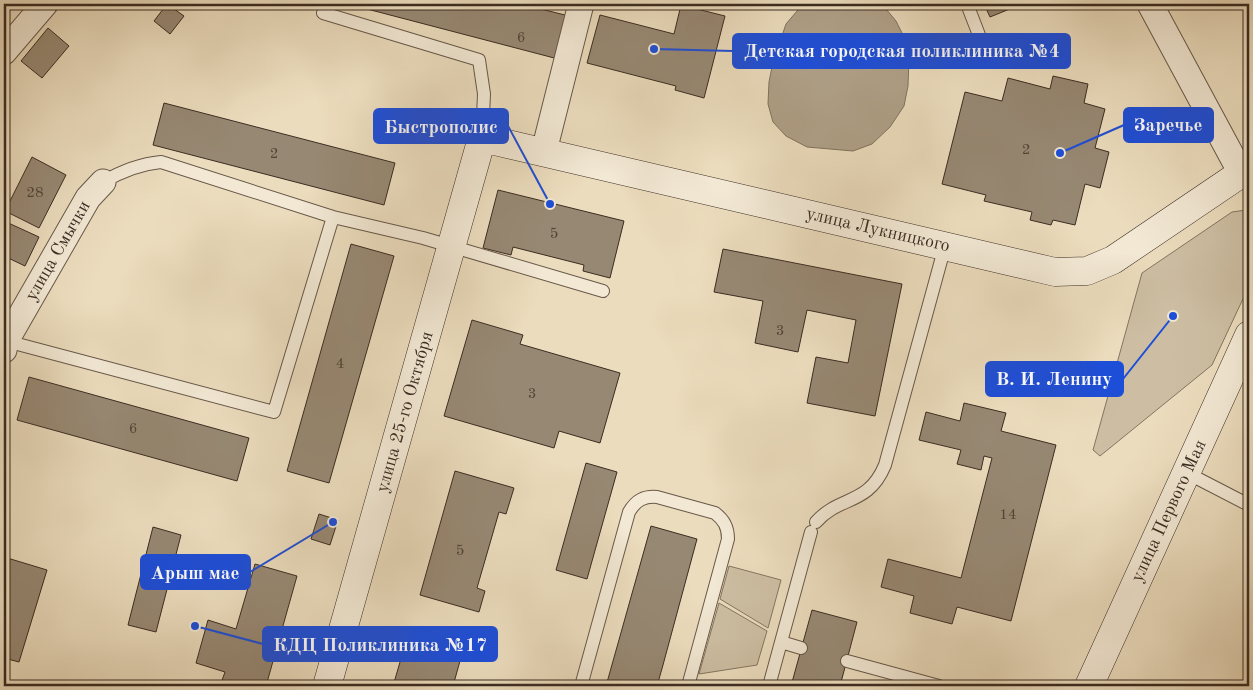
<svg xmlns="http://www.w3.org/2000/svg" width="1253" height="690" font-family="'Old Standard TT',serif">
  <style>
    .green { fill: #cdbea3; stroke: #847562 }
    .water { fill: #afa088; stroke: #81725f }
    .building { fill: #978873; stroke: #3b2c22 }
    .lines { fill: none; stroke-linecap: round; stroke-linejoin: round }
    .lane-casing { stroke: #675849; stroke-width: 14 }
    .street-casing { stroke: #675849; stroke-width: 27 }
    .secondary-casing { stroke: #3b2c22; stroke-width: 29 }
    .lane { stroke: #f2e8d4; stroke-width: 12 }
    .street { stroke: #f2e8d4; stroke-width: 25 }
    .secondary { stroke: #f2e8d4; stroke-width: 28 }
    .labels { text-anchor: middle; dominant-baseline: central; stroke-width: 5; stroke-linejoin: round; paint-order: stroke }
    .number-label { font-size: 15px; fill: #524336 }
    .street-label { font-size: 18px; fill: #3b2c22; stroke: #f2e8d4 }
    .leader { fill: none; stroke: #1d4ed8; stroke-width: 2 }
    .callout-dot { fill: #1d4ed8; stroke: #f2e8d4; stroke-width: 2 }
    .callout { fill: #1d4ed8; stroke: #1d4ed8; stroke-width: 2 }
    .callout-label { font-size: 19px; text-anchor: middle; font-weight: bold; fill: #fff }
  </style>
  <rect width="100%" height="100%" fill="#ebdcbd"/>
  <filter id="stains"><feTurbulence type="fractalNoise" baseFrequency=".004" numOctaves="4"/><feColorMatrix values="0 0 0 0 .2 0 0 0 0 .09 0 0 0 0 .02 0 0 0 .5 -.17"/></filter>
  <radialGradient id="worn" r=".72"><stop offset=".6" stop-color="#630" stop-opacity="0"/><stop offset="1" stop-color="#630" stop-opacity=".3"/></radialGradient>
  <!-- green -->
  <path class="green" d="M1246 210 1249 211V286L1212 365 1100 456 1093 450 1142 273 1232 212Z
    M729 566 781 580 768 628 720 599Z
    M719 603 767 631 757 665 699 674Z"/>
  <!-- water -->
  <path class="water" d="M803 4H875L886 9 896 21 902 33 909 58 908 86 904 106 890 127 872 144 853 151 807 147 786 136 773 122 768 104 769 82 773 62 786 24Z"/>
  <!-- building -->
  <path class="building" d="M167 4 184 16 170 34 154 21Z
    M348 4H521L569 16 558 59Z
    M984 4H1022L990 17Z
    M681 5 725 16 704 98 675 90 676 86 587 63 600 15 674 34Z
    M48 28 69 46 42 78 21 61Z
    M1053 76 1088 84 1084 103 1105 109 1095 148 1109 152 1100 188 1085 184 1075 225 1053 220 1051 225 1030 220 1032 212 984 201 986 195 942 184 965 92 1002 101 1008 78 1050 89Z
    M164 103 395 163 384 205 153 145Z
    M32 157 66 175 39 228 5 211Z
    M498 190 624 221 610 278 583 271 584 265 513 247 511 255 483 248Z
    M4 221 39 237 25 266 4 256Z
    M351 244 394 256 329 483 287 471Z
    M723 249 902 284 875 416 807 403 816 357 848 363 856 320 807 310 798 352 755 343 763 301 714 292Z
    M472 320 523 335 520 344 620 373 600 443 559 431 554 448 444 416Z
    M29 377 249 438 237 481 17 420Z
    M964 403 1006 413 1001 431 1056 445 1011 621 957 607 952 624 910 613 914 596 881 587 888 559 961 578 992 458 984 456 981 470 957 464 961 450 919 440 926 412 960 421Z
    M586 463 617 472 587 579 556 570Z
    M455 471 514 488 506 514 499 512 477 588 485 591 479 612 420 595Z
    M319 514 338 520 330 545 311 539Z
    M651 526 697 539 663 665 657 686H606Z
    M153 527 181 535 156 632 128 625Z
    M4 557 47 570 19 662 4 658Z
    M255 564 297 576 266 686H220L225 672 196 663 208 620 236 629Z
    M812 610 857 622 840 686H791Z
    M410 628 465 643 453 686H393Z"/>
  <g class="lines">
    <defs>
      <path id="lane" d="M967 4 979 35
        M323 13 479 60 484 94 482 138
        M103 182C122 171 139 164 161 162L333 217 423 238 603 291
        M6 341 274 412 333 217
        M1187 473 1249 505
        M816 522C840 495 868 506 885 465L945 246
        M781 642 801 648
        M847 661 939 686
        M581 686 629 512C636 500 644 496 657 497L715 513C724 520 728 527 728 539L688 686
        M769 686 811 532"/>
      <path id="street" d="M1150 4 1241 173
        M4 52 45 4
        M544 151 581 4
        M4 350 6 341 88 198 103 182"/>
      <path id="secondary" d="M327 686 482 138 1055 272 1087 271 1113 260 1249 168
        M1089 686 1249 335"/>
    </defs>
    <!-- lane casing -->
    <use href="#lane" class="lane-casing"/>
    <!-- street casing -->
    <use href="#street" class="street-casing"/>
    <!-- secondary casing -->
    <use href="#secondary" class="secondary-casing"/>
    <!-- lane -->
    <use href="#lane" class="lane"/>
    <!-- street -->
    <use href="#street" class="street"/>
    <!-- secondary -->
    <use href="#secondary" class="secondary"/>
  </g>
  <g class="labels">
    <!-- number labels -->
    <g class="number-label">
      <text x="521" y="38">6</text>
      <text x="1026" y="150">2</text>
      <text x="274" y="154">2</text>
      <text x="35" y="193">28</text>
      <text x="554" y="234">5</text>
      <text x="780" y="331">3</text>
      <text x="340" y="364">4</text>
      <text x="532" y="394">3</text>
      <text x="133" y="429">6</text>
      <text x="1008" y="515">14</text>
      <text x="460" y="551">5</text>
    </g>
    <!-- street labels -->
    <g class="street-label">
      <text transform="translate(878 230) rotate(13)">улица Лукницкого</text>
      <text transform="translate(58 251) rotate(-60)">улица Смычки</text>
      <text transform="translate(405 412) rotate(-74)">улица 25-го Октября</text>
      <text transform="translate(1169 511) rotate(-65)">улица Первого Мая</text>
    </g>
  </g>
  <!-- callouts -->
  <path class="leader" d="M654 49L733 51M1060 153L1124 125M550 204L508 126M1173 316L1123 379M333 522L250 572M195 626L263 644"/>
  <g class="callout-dot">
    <circle cx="654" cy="49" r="5"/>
    <circle cx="1060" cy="153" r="5"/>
    <circle cx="550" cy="204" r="5"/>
    <circle cx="1173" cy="316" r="5"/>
    <circle cx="333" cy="522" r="5"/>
    <circle cx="195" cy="626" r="5"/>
  </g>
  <g class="callout">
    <rect x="733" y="34" width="337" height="34" rx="5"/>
    <rect x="1124" y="108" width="89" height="34" rx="5"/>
    <rect x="374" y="109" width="134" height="34" rx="5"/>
    <rect x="986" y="362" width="137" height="34" rx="5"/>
    <rect x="141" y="555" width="109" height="34" rx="5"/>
    <rect x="263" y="627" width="234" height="34" rx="5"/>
  </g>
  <g class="callout-label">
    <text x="902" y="57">Детская городская поликлиника №4</text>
    <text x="1168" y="131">Заречье</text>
    <text x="441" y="133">Быстрополис</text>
    <text x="1054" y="385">В. И. Ленину</text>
    <text x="195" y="579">Арыш мае</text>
    <text x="380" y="651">КДЦ Поликлиника №17</text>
  </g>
  <!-- margin -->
  <rect width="1253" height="690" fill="none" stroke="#ebdcbd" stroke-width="20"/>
  <rect x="5" y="5" width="1243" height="680" fill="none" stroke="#3b2c22" stroke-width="2.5"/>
  <rect x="10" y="10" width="1233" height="670" fill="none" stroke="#3b2c22"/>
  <rect width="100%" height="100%" filter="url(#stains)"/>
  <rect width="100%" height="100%" fill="url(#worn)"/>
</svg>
